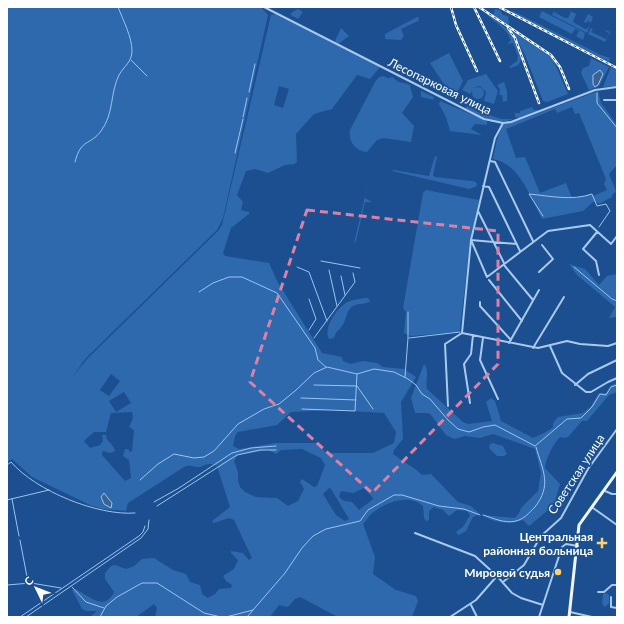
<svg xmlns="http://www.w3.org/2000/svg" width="624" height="624" font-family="Lato,sans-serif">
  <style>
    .green { fill: #2e69ad; fill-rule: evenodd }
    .water { fill: #3c6290; stroke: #9cc4f0 }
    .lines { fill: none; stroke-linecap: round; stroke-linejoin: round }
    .stream { stroke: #9cc4f0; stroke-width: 1 }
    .minor { stroke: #a9c9ee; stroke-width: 2 }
    .major { stroke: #f0f6ff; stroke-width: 3 }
    .rail-casing { stroke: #fff; stroke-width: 2.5 }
    .rail { stroke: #1b4f8f; stroke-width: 1; stroke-dasharray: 3; stroke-linecap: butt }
    .marked { fill: none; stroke: #dd80a5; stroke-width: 3; stroke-dasharray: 8 5; stroke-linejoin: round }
    .poi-dot { fill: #ffd166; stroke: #1b4f8f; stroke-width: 1.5 }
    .labels { text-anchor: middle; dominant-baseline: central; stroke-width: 3.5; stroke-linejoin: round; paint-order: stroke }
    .street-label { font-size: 12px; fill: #fff; stroke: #1b4f8f }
    .poi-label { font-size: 12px; font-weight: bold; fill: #fff; stroke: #1b4f8f; text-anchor: end }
  </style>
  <rect width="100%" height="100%" fill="#1b4f8f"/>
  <!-- green -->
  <path class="green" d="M7 7H261L268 15 223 218 217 230 86 358 71 379 87 359 218 231 222 225 271 15 275 14 283 18 380 67 370 79 357 75 332 109 314 114 296 134 297 161 295 164 285 165 268 173 255 169 246 171 237 195 243 202 241 210 249 212V214L231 228 223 253 225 256 269 263 277 281 322 353 342 357 343 361 351 364 363 361 377 363 383 367 404 369 416 377 401 402 403 439 394 450 393 454C403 462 413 466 422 475L431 474 458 502 471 506 480 514 473 517 466 531 459 535 456 533 457 531 463 527 470 515 467 511 457 510 449 516 443 510 434 507 429 511V520L426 521 424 518 423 506C407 493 385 503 371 514 368 517 366 521 363 524L375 557 373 574 396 590 416 596 418 601 412 617H338L300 597 295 599 288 607 279 605 270 617H155L157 608 154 604 136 617H90L97 611H87L82 609 72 590 75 589C87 594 104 613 114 592L105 579V573L111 566 115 565 126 569 134 566 142 559 154 558 173 570 186 574 190 582 200 585 202 594 208 598 215 594 219 589 231 588 232 585 226 581 223 576 234 569 238 560 231 553V551L243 553 249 560 252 558 234 520 229 518 214 523 212 521 230 507 217 466 231 455 216 466C209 462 206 465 200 467 193 468 192 464 184 467L128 503 126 511 103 509 92 506 32 477 12 459 7 462ZM279 86 289 89 283 108 274 105ZM111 374 120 381 109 396 100 390ZM124 392 131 403 116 412 109 401ZM333 410 384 413 396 432 394 443 373 453H326L318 443H276L239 449 233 446 235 436 238 432 277 425 291 412ZM132 412 133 418 129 427 134 430 132 451 130 452 128 449H125L123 456 129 460 131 478 125 481 102 455 103 451 110 453 115 451C114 444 106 442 106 435H102L103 441 100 445 90 448 84 441 94 432H106L111 413ZM302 449 321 458 325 465 317 486 314 487 302 479 300 482 304 489 298 501 288 506 277 498 256 497 245 492 240 487 238 481V472L234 461 238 455 268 450 276 454 281 450ZM329 488 331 489 349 519 345 521 336 515 323 494ZM364 488 373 498 372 500 359 510 352 502 344 501 339 497 341 491 353 493Z
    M298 9 303 12 298 19 291 15V13Z
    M495 9 500 10 503 15 508 16 509 25 493 15Z
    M555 9 554 12 565 18H568L571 12 569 10 576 14 573 22 585 29 588 28 591 23 588 21 591 17 586 23 584 22 588 14 593 17 587 33 552 15Z
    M511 10 601 55 610 58 609 62 512 13Z
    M542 11 585 33 583 40 576 36 579 31 575 29 572 34 539 17Z
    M485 13C499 16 529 51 519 64 518 66 513 67 511 68L509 67 517 61 518 56 513 43 507 44 511 40C506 27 495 23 485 13Z
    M417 17H419L418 21 401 29 404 36 401 40 385 39V34Z
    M341 28 349 36 338 44 335 41Z
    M591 28 593 29 591 32 606 39 609 33 605 31 606 30 610 32 605 42 588 34Z
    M515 31 545 52 553 59 568 94 547 102 543 101 525 55 513 32Z
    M449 53 463 81 458 91 454 94 449 92 430 63Z
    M591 58 609 67 599 86 589 90 581 73 583 68 589 66Z
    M611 67 617 69V86L603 87Z
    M486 74 498 91 494 104 484 101 486 92 480 86 475 87 470 94 462 90 468 80Z
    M384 76 387 78 393 77C398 84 403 82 410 85L413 97 402 113 414 126 411 142 384 138 377 140 367 152C356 151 348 142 350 130L375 82 379 77Z
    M504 82 507 91V101L503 102 502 95H499L500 89 497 85Z
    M472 93a6 6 0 1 1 12 0a6 6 0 1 1-12 0Z
    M421 91 434 97 433 100 421 97Z
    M598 91 601 103 617 125V165L609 174 616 191 612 195V197L599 204 596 202H593L583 211 542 219C530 197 520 164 493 159L497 139 503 124 523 119ZM572 107 575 114 579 113 606 179 604 184 607 190 593 196 592 194 572 198 566 183 540 193 525 157 516 158 506 129 555 109 557 113Z
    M440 101 487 121V125L475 124 471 129 482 135 450 131 446 117 439 104Z
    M467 106 484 115 487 114 501 119H513C497 126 481 116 467 109L465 108Z
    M532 107 534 110H539L519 118 515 117V113H520V111Z
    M435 156 437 157 433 175 435 177 472 181 476 182 477 186 469 189 392 171 394 170 429 176Z
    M369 180 365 198 372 202H365L356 241 354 243Z
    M426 190 479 200 470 240 460 330 458 332 411 336 404 333 406 312 403 308 423 193Z
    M569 264 585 269 599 285 607 276 617 274V317L609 318 615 307 577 275Z
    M365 298H368L370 301C365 305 360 303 355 305 346 308 347 320 342 326 338 332 337 329 334 338L329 339C323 329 336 309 346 303 350 300 359 299 365 298Z
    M424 364C430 371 425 380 427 389L463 422 468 424 492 421 486 402 491 398 495 401 501 421 533 438C541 434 546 433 553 427V423L558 417 583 413 591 406 599 393H606L611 385 617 383V392L609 395 587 421H582L568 437 565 438 560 437C553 444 546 458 545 468L560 484 553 509 547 511 529 526 523 520C509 525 494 523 482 515L515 518 519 513 521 508 538 491 541 473 535 449 493 434 480 438 465 436 454 439 446 435 431 415 428 413H415L411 398Z
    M493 443 503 446 507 454 504 456H497L489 448 490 444Z
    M606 593 609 595V603L605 607 602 604 603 594Z"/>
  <!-- water -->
  <path class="water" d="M600 70 603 74 598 85 595 87 593 84V75Z
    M104 493 112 503 111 508 104 504 101 497Z"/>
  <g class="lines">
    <!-- stream -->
    <path class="stream" d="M131 60 147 76
      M249 92 255 64
      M597 93V103L617 128
      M243 117 247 98
      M235 153 243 119
      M75 162C81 138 90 146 101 131 114 114 110 93 119 75 124 66 132 62 132 51 132 37 123 20 118 7
      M543 216 529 194C550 196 572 201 592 194L597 206 606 204 610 211 599 227
      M321 261 360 268
      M297 267 309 272 327 321
      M574 267 612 299 617 301
      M329 270 337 306
      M341 276 345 295
      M199 292 213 283 229 277H242L277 293 315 348 318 360 326 367
      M309 330 316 319 309 299
      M314 338 355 282 353 273
      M409 338 460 332
      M405 377 408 338V312
      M314 385 357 386 373 409
      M301 398 356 400
      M302 409 355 411 357 374
      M7 465 11 462C36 491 98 516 135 513
      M140 480 158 464 174 454 194 458 204 457 214 451 238 424 264 409 279 404 295 391 314 373 327 367 357 374 374 369 394 372 408 379 416 385 422 394 430 399 448 420 458 429 469 432 483 427 495 425 535 446 567 419 581 418 592 407 600 394 606 395 611 387 617 385
      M12 499 19 536
      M7 500 49 490
      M154 502 179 488 232 453 251 448 276 446
      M157 506 237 455 260 450H276
      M483 515C493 518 505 524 516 521 524 519 529 513 535 507 552 485 543 471 536 447
      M20 540 28 582
      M7 585 31 583 61 588
      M72 587 86 602 104 608
      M20 617 139 536 143 532 145 526
      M26 617 141 538 148 529 149 520
      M100 617 106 606 117 597 142 583H157L204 613 221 617
      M226 617 253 610
      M247 617 285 573 302 548 313 536 326 529 360 521 368 510 394 495H402L439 506 464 509 480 515"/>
    <!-- minor -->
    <path class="minor" d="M264 7 484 119 503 123 511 122 595 90 617 87
      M604 100H617
      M490 161 495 162 533 241
      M483 186 489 187 520 251
      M478 211 504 263
      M597 232 583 249 596 261 599 275
      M517 244 471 240 487 277 548 231 590 225 611 244 617 236
      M504 265 533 300
      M539 272 553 259 542 245
      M489 280 522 321
      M480 302V306L511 340
      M462 333 471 240 495 138 503 123
      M462 333 538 348 567 341 580 344 608 346 617 343
      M483 338 480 360 498 399
      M509 343 539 290
      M550 346 562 373 586 392H591L608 382 617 378
      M533 348 564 297
      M575 385 588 374 617 360
      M470 403 464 364 471 354 473 335
      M448 406 445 344 462 333
      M605 491 612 494H617
      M593 508 617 525
      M415 533 475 556 497 576 512 593 521 598 543 605
      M503 582 524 565 541 536 561 518 588 469 617 429
      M598 592H604L612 585H617
      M611 597V607L617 608
      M471 605 477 617
      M570 612 592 617
      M450 617 476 600 497 576
      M539 617 562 547 566 544 578 546"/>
    <!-- major -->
    <path class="major" d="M569 617 579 525 617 472"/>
    <defs>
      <path id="rail" d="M451 7 456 25 477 71
        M474 7 500 61
        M479 7 551 55 560 67 569 89
        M499 7 617 68
        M508 28 515 38 539 103"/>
    </defs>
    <!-- rail casing -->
    <use href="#rail" class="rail-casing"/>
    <!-- rail -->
    <use href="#rail" class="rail"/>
  </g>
  <!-- marked area -->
  <path class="marked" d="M307 210 498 231V364L372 493 250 382Z"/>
  <!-- markers -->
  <g class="poi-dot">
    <path d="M600 537h4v4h4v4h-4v4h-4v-4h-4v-4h4z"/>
    <circle cx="558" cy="572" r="4"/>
  </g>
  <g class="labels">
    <!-- street labels -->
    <g class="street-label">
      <text transform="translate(440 86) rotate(26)">Лесопарковая улица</text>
      <text transform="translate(576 474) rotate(-57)">Советская улица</text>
    </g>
    <!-- poi labels -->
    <g class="poi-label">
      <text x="593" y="536">Центральная<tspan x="593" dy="14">районная больница</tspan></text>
      <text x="550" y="572">Мировой судья</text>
    </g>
  </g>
  <!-- border -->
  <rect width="624" height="624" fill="none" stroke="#ffffff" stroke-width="16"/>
  <!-- north arrow -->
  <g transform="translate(36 588) rotate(313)" stroke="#1b4f8f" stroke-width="3" paint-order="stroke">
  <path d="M0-3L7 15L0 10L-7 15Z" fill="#ffffff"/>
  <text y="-6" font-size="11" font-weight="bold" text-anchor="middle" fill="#ffffff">С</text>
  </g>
</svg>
